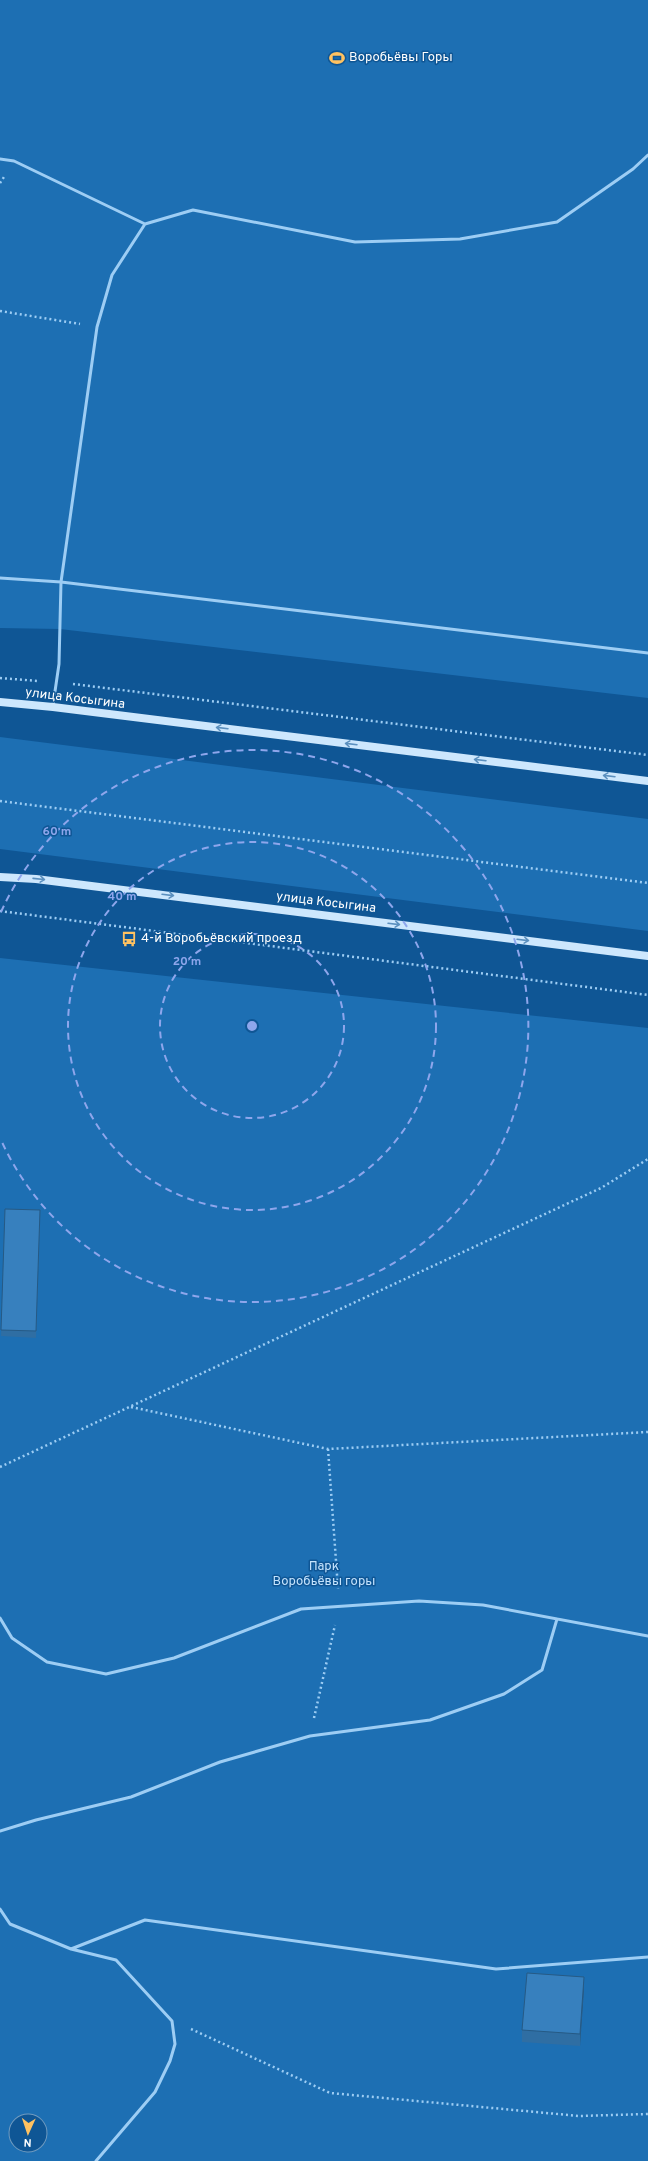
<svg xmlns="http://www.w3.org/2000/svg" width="648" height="2161" font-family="Overpass,sans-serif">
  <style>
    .green { fill: #1d6fb3; fill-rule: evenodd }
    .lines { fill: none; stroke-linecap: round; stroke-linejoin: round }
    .path { stroke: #9dcdf4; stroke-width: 2.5; stroke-dasharray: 2 3; stroke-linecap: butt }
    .lane { stroke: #9dcdf4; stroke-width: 3 }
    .secondary { stroke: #cde7fd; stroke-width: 8 }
    .wall { fill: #2f6ea3 }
    .shaded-wall { fill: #265a85 }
    .building { fill: #3780be; stroke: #265a85 }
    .oneway { stroke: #5b90bf }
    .ring { fill: none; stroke: #8ea6ec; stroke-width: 2; stroke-dasharray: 7 5 }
    .labels { text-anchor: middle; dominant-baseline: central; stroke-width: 3; stroke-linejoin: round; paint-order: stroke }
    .poi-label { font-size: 13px; fill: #fff; stroke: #0f5695; text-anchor: start }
    .street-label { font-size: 13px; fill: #fff; stroke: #0f5695 }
    .park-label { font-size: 13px; fill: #c5e4fe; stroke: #0f5695 }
    .centre { fill: #8ea6ec; stroke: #0f5695; stroke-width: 2 }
    .ring-label { font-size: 12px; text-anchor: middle; font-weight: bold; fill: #8ea6ec; stroke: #0f5695; stroke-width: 3; stroke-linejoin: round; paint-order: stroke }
  </style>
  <rect width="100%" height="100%" fill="#0f5695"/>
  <!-- green -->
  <path class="green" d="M0 0H648V698L60 629 0 628Z
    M0 737 648 819V931L0 849Z
    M0 958 648 1028V2161H0ZM16 2121H40V2145H16Z"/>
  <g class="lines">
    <!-- path -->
    <path class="path" d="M0 183 4 177
      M0 311 80 324
      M0 678 38 681
      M73 684 648 755
      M0 801 648 883
      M0 911 648 995
      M131 1407 328 1449 648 1432
      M328 1449 338 1589
      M0 1467 601 1188 648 1159
      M314 1718 335 1625
      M191 2029 330 2093 579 2116 648 2114"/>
    <!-- lane -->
    <path class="lane" d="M0 159 14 161 145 224
      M0 578 61 582 648 653
      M53 705 59 664 61 582 97 327 112 275 145 224 193 210 355 242 460 239 557 222 633 169 648 155
      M0 1618 12 1638 47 1662 106 1674 174 1658 301 1609 419 1601 483 1605 648 1636
      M0 1831 36 1820 131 1797 220 1762 310 1736 430 1720 504 1694 542 1670 557 1619
      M0 1909 10 1924 71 1949 116 1960 172 2021 175 2044 170 2061 155 2092 96 2161
      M71 1949 145 1920 496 1969 648 1957"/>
    <!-- secondary -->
    <path class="secondary" d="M0 702 53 707 648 781
      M0 877 36 879 648 956"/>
  </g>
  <!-- wall -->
  <path class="wall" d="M5 1209 40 1210 36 1338 1 1336Z
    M584 1989 580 2046 522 2042V2030Z"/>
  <!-- shaded-wall -->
  <path class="shaded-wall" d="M584 1977V1989L580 2046V2034Z"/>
  <!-- building -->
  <path class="building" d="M5 1209 40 1210 36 1331 1 1330Z
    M527 1973 584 1977 580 2034 522 2030Z"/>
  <!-- one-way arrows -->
  <defs><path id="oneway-shaft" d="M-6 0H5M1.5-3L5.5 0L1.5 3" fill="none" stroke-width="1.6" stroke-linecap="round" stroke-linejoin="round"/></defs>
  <g class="oneway">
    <use href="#oneway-shaft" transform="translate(222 728) rotate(-173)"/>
    <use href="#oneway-shaft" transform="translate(351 744) rotate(-173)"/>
    <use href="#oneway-shaft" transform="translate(480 760) rotate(-173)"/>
    <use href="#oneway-shaft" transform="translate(609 776) rotate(-173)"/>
    <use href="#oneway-shaft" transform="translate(39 879) rotate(6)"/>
    <use href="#oneway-shaft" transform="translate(168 895) rotate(7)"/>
    <use href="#oneway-shaft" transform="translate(394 924) rotate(7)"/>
    <use href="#oneway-shaft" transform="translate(523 940) rotate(7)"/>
  </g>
  <!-- distance rings -->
  <g class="ring">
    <circle cx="252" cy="1026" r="92"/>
    <circle cx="252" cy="1026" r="184"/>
    <path d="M1 912A276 276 0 1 1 1 1140"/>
  </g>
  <!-- icons -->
  <defs>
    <symbol id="stadium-bare" viewBox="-9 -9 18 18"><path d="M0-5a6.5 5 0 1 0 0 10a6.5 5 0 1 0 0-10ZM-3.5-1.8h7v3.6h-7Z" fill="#ffc261" stroke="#0f5695" stroke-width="2.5" paint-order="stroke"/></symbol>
    <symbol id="bus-bare" viewBox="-9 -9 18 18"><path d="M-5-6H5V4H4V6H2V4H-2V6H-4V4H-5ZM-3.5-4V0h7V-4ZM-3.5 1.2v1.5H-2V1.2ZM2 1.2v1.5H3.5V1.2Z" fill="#ffc261" stroke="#0f5695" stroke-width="2.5" paint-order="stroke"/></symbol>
  </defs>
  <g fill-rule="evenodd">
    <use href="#stadium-bare" x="326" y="47" width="22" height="22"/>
    <use href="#bus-bare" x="118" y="928" width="22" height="22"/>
  </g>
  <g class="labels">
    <!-- poi labels -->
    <g class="poi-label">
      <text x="349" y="58">Воробьёвы Горы</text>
      <text x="141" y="939">4-й Воробьёвский проезд</text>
    </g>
    <!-- street labels -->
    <g class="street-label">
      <text transform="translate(75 699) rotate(7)">улица Косыгина</text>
      <text transform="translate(326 903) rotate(7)">улица Косыгина</text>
    </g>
    <!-- park labels -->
    <g class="park-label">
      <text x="324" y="1567">Парк<tspan x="324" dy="15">Воробьёвы горы</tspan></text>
    </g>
  </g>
  <circle cx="252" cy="1026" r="6" class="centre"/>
  <g class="ring-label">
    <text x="57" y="835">60 m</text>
    <text x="122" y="900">40 m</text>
    <text x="187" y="965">20 m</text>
  </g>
  <!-- north arrow -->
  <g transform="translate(28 2133) rotate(183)"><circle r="19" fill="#0f5695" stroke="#6f9abf"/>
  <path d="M0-3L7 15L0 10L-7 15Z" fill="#ffc261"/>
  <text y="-6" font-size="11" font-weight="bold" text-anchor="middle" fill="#ffffff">N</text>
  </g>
</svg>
